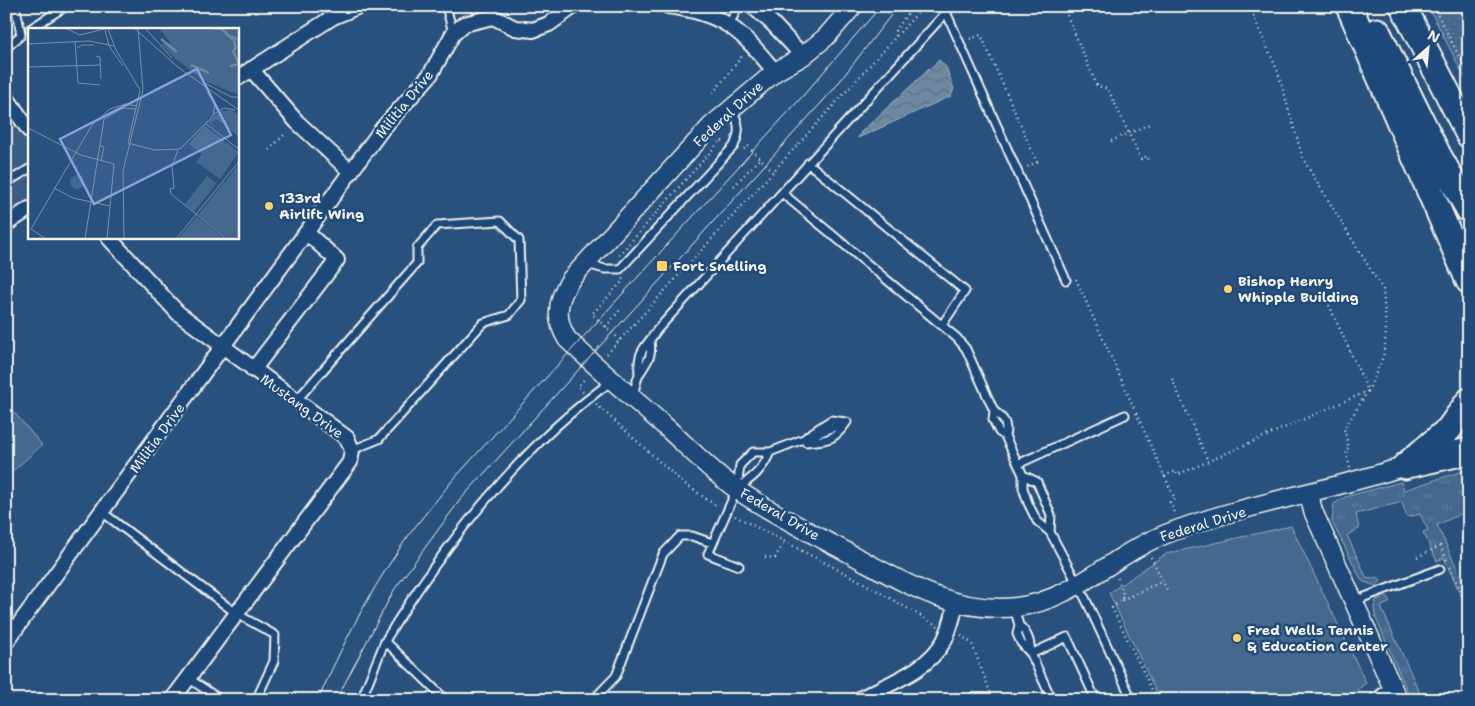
<svg xmlns="http://www.w3.org/2000/svg" width="1475" height="706" font-family="'Shantell Sans',sans-serif">
  <style>
    .built { fill: #375d86 }
    .grass { fill: url(#grass-tufts); stroke: #9cacbb }
    .park { fill: url(#park-dots); stroke: #9cacbb }
    .garden { fill: #45688e; stroke: #9cacbb }
    .water { fill: url(#water-waves); stroke: #a4b2be }
    .lines { fill: none; stroke-linecap: round; stroke-linejoin: round }
    .service-casing { stroke: #f4f1e8; stroke-width: 11 }
    .minor-casing { stroke: #f4f1e8; stroke-width: 18 }
    .tertiary-casing { stroke: #f4f1e8; stroke-width: 21 }
    .motorway-casing { stroke: #f4f1e8; stroke-width: 29 }
    .path { stroke: #f4f1e8; stroke-width: 2.5; stroke-dasharray: 1 4; stroke-linecap: butt }
    .service { stroke: #1f4a7a; stroke-width: 7 }
    .minor { stroke: #1f4a7a; stroke-width: 14 }
    .tertiary { stroke: #1f4a7a; stroke-width: 18 }
    .motorway { stroke: #1f4a7a; stroke-width: 25 }
    .tram { stroke: #f4f1e8; stroke-width: 1 }
    .poi-dot { fill: #ffd166; stroke: #1f4a7a; stroke-width: 2 }
    .labels { text-anchor: middle; dominant-baseline: central; stroke-width: 5; stroke-linejoin: round; paint-order: stroke }
    .street-label { font-size: 14px; fill: #f4f1e8; stroke: #1f4a7a }
    .poi-label { font-size: 14px; font-weight: bold; fill: #f4f1e8; stroke: #1f4a7a; text-anchor: start }
    .inset-river { fill: none; stroke: #6e88a2; stroke-width: 2.5 }
    .inset-road { fill: none; stroke: #7a91a8; stroke-width: 1 }
    .view { fill: #88a0e0; fill-opacity: 0.15; stroke: #88a0e0; stroke-width: 2.5 }
    .inset-edge { fill: none; stroke: #f4f1e8; stroke-width: 2.5 }
  </style>
  <defs>
    <pattern id="grass-tufts" width="24" height="20" patternUnits="userSpaceOnUse" patternTransform="scale(1.25)"><rect width="24" height="20" fill="#45688e"/><path d="M3 7l-1-3M5 7V3M7 7l1-3M15 17l-1-3M17 17v-4M19 17l1-3" fill="none" stroke="#607e9e"/></pattern>
    <pattern id="park-dots" width="8" height="8" patternUnits="userSpaceOnUse" patternTransform="scale(1.25)"><rect width="8" height="8" fill="#45688e"/><path d="M2 2h.1M6 6h.1" fill="none" stroke="#607e9e" stroke-width="1.8" stroke-linecap="round"/></pattern>
    <pattern id="water-waves" width="16" height="10" patternUnits="userSpaceOnUse" patternTransform="scale(1.25)"><rect width="16" height="10" fill="#6e88a2"/><path d="M0 5q4-4 8 0t8 0" fill="none" stroke="#5f6e7d"/></pattern>
  </defs>
  <rect width="100%" height="100%" fill="#28517e"/>
  <filter id="ink" filterUnits="userSpaceOnUse"><feTurbulence type="fractalNoise" baseFrequency=".02" numOctaves="2"/><feDisplacementMap in="SourceGraphic" scale="10" xChannelSelector="R" yChannelSelector="G"/><feConvolveMatrix kernelMatrix="1 2 1 2 8 2 1 2 1" color-interpolation-filters="sRGB"/></filter>
  <g filter="url(#ink)">
    <!-- built -->
    <path class="built" d="M6 97 29 130V209L6 224Z"/>
    <!-- grass -->
    <path class="grass" d="M1469 469V510L1437 525 1469 594V613L1444 558 1437 561 1423 532 1428 530 1420 514 1409 517 1406 515 1402 502 1356 514 1359 529 1347 535 1367 579 1378 577 1381 581 1376 586 1362 581 1332 522 1334 504 1345 497 1401 482 1404 490Z
      M1387 596 1390 602 1381 607 1423 700H1411L1375 616 1374 608 1376 600Z"/>
    <!-- park -->
    <path class="park" d="M1428 6H1469V86Z"/>
    <!-- garden -->
    <path class="garden" d="M6 403 42 445 6 477Z
      M1291 526 1366 683 1344 700H1160L1109 593 1166 554Z"/>
    <!-- water -->
    <path class="water" d="M939 60 946 67 954 89 951 96 858 138 861 132Z"/>
    <g class="lines">
      <defs>
        <path id="service" d="M446 6 453 33
          M946 12 1066 280
          M729 24 739 6
          M30 29 66 6
          M6 48 21 35 17 13 13 6
          M808 163 965 291 942 325
          M6 183 29 169
          M782 193 957 338 966 349 994 411C1004 418 1008 424 1005 436
          M586 264 605 269H620L734 146C740 132 740 124 732 110
          M639 375C637 349 645 349 657 330L952 6
          M633 396C635 389 636 381 639 375 646 362 653 358 650 341
          M296 401 417 263V248L437 225 500 221 519 240 521 300 509 315 483 323 379 439 352 450
          M994 411 993 420 999 432 1005 436 1023 475V488L1028 503 1037 521 1050 532 1086 600 1132 700
          M807 436 831 420 846 422
          M806 442C828 440 834 441 847 422
          M1018 464 1125 415
          M1023 475 1037 482 1051 515 1050 532
          M737 489C752 478 763 470 770 452
          M102 512 237 614 275 635 274 661 256 700
          M739 566 708 554 737 489 740 465 753 452H770L847 422
          M1354 601 1440 569
          M1014 608 1019 625 1017 634 1021 643 1031 654 1052 700
          M1019 625C1028 633 1030 641 1031 653
          M1031 654 1067 637 1096 700
          M188 678 221 700
          M361 700 385 641
          M446 700 385 641C443 546 521 446 612 381
          M593 700 616 676 663 554 680 536H692L712 543
          M1372 700 1392 685"/>
        <path id="minor" d="M668 6C723 13 741 30 775 72
          M752 6 772 23 803 56
          M251 69 297 122 351 172
          M238 78 333 17 359 6
          M6 97 29 130
          M6 224 29 209
          M109 238 178 313 347 438 352 450 350 462 172 700
          M253 370 337 260 307 233
          M6 642 382 129 430 75 453 34 464 24 493 17 515 28 533 30 549 24 574 6
          M858 700C889 683 926 672 944 641 950 630 953 616 956 604"/>
        <path id="tertiary" d="M853 6 826 37 803 56 775 72 711 126 571 279C557 299 554 318 567 339 599 370 634 399 667 428 690 449 713 473 739 491 777 517 820 537 860 559 910 586 958 614 1017 607 1075 600 1113 554 1166 534 1242 504 1327 492 1405 466
          M1309 494 1313 511 1398 700"/>
        <path id="motorway" d="M1349 6 1469 281
          M1403 6 1469 135
          M1377 31 1437 153 1469 210
          M1412 464 1469 451
          M1405 466 1449 429 1469 401"/>
      </defs>
      <!-- service casing -->
      <use href="#service" class="service-casing"/>
      <!-- minor casing -->
      <use href="#minor" class="minor-casing"/>
      <!-- tertiary casing -->
      <use href="#tertiary" class="tertiary-casing"/>
      <!-- motorway casing -->
      <use href="#motorway" class="motorway-casing"/>
      <!-- path -->
      <path class="path" d="M1063 6 1097 86 1108 89 1141 159 1147 156 1150 163
        M1433 6 1469 75
        M896 36 895 31 913 6
        M970 39 981 35 1037 162 1027 167V168
        M713 93 743 55
        M1111 141 1152 123
        M744 149 748 146 773 171
        M269 150 287 132
        M734 186 760 158
        M619 255 721 140 724 142
        M1076 279 1134 408
        M1329 305 1368 391 1344 429 1349 448 1346 450 1350 468
        M606 327 620 310
        M620 340 592 314 623 281 622 277
        M607 354 924 6
        M1172 379 1208 461
        M583 392 578 387 586 377
        M596 404 682 482 715 505
        M1136 413 1175 499 1170 502 1175 515
        M1164 476 1176 471 1177 475 1368 391 1383 357 1385 345 1386 327 1383 290 1303 159 1278 72 1249 6
        M735 516 862 582 938 626
        M765 557 775 558 785 541
        M1151 557 1167 590
        M1417 557 1440 546 1448 562
        M1450 567 1469 609
        M1118 578 1123 594 1122 600 1112 608 1157 700
        M1122 600 1163 581
        M961 635 972 644 993 700"/>
      <!-- service -->
      <use href="#service" class="service"/>
      <!-- minor -->
      <use href="#minor" class="minor"/>
      <!-- tertiary -->
      <use href="#tertiary" class="tertiary"/>
      <!-- motorway -->
      <use href="#motorway" class="motorway"/>
      <!-- tram -->
      <path class="tram" d="M318 700C341 648 366 598 398 551 414 526 434 504 452 481L801 98 881 6
        M336 700 394 590 460 500 833 90 898 6"/>
    </g>
  </g>
  <!-- markers -->
  <g class="poi-dot">
    <circle cx="269" cy="206" r="5"/>
    <rect x="656" y="260" width="12" height="12" rx="2.5"/>
    <circle cx="1228" cy="289" r="5"/>
    <circle cx="1237" cy="638" r="5"/>
  </g>
  <g class="labels">
    <!-- street labels -->
    <g class="street-label">
      <text transform="translate(404 104) rotate(-51)">Militia Drive</text>
      <text transform="translate(728 114) rotate(-43)">Federal Drive</text>
      <text transform="translate(302 406) rotate(36)">Mustang Drive</text>
      <text transform="translate(157 438) rotate(-54)">Militia Drive</text>
      <text transform="translate(780 514) rotate(30)">Federal Drive</text>
      <text transform="translate(1203 524) rotate(-17)">Federal Drive</text>
    </g>
    <!-- poi labels -->
    <g class="poi-label">
      <text x="279" y="198">133rd<tspan x="279" dy="16">Airlift Wing</tspan></text>
      <text x="673" y="266">Fort Snelling</text>
      <text x="1238" y="281">Bishop Henry<tspan x="1238" dy="16">Whipple Building</tspan></text>
      <text x="1247" y="630">Fred Wells Tennis<tspan x="1247" dy="16">&amp; Education Center</tspan></text>
    </g>
  </g>
  <!-- overview -->
  <g transform="translate(28 28)">
    <rect width="211" height="211" fill="#28517e"/>
    <path d="M204 82 211 87V109L189 91 183 94 188 100 180 94 193 83ZM168 189H169L198 211H150Z" fill="#45688e"/>
    <path d="M131 0H211V67L177 53 148 31 133 16H143ZM177 98 211 124 192 151 197 154 211 135V211H201L170 187 192 159 188 156 166 184 157 176 179 148 192 159 196 154 168 134 174 126 161 116Z" fill="#45688e"/>
    <path d="M177 98 191 110 189 117 205 128 193 145 186 137 185 124 182 128 163 113ZM42 154a7 7 0 1 1 14 0a7 7 0 1 1-14 0ZM195 159 211 172 204 183 187 170ZM186 173 203 185 195 196 178 183ZM211 180V202L209 205 199 197Z" fill="#45688e"/>
    <path class="inset-river" d="M181 0 194 1 204 11M133 11 149 24M163 37 181 45M202 38 211 36 205 23 208 20 205 9 212 13"/>
    <path class="inset-road" d="M37 0 52 7 80 0M106 0 151 40 212 83M117 0 144 30M80 1 88 22 112 62 100 115 126 122 152 121 185 88M77 2 81 18 95 38M47 14 50 55 72 57M0 16 61 13 86 18M49 20 54 17H66M68 28 72 29 73 51M0 39 72 37M177 55 203 69H212M179 65 187 75 185 88M186 86 196 80 207 82M177 95 212 122M0 100 53 127 86 136 79 211M72 118 76 119 73 133M150 122 144 138 146 160 142 161 143 166 199 211M26 160 45 170 82 178M18 211 3 201 64 97 82 81 97 76 109 78M57 211 76 91 95 80 107 81M96 211 95 143 115 62 110 0M148 211 212 132"/>
    <path class="view" d="M169 41 203 107 66 176 32 111Z"/>
    <rect width="211" height="211" class="inset-edge"/>
  </g>
  <!-- margin -->
  <rect width="1475" height="706" fill="none" stroke="#1f4a7a" stroke-width="25"/>
  <rect x="12" y="12" width="1450" height="681" fill="none" stroke="#f4f1e8" stroke-width="2" filter="url(#ink)"/>
  <!-- north arrow -->
  <g transform="translate(1428 48) rotate(27)" stroke="#1f4a7a" stroke-width="4" paint-order="stroke">
  <path d="M0-4L9 19L0 12L-9 19Z" fill="#f4f1e8"/>
  <text y="-8" font-size="14" font-weight="bold" text-anchor="middle" fill="#f4f1e8">N</text>
  </g>
</svg>
